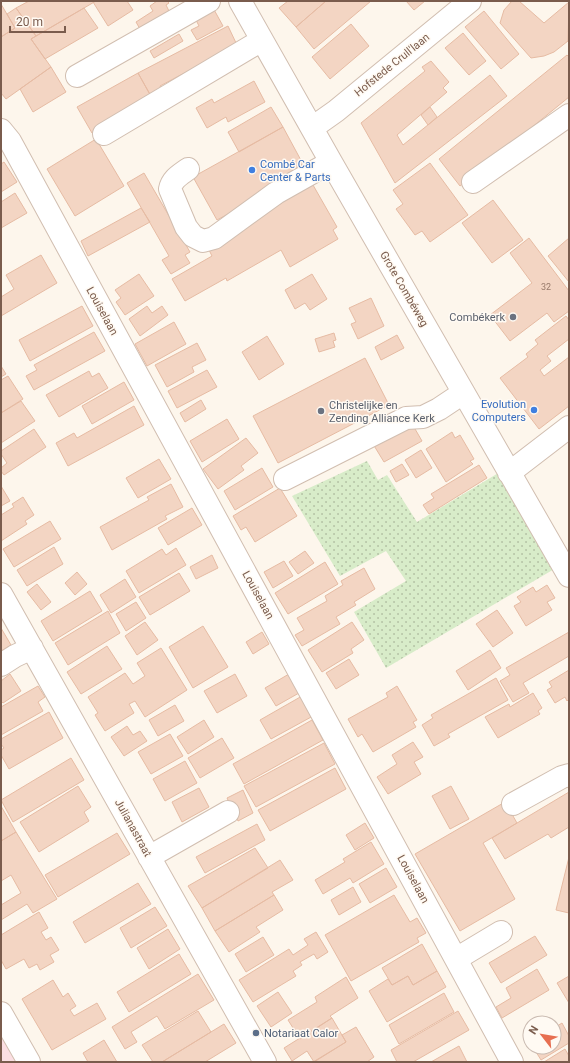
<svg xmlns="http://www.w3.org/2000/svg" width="570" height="1063" font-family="Roboto,sans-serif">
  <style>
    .medical { fill: #fbdfe3 }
    .grass { fill: url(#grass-dots) }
    .building { fill: #f3d5c3; stroke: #e6bba3 }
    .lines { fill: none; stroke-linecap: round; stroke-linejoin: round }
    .minor-casing { stroke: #d1beb0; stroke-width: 24 }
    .minor { stroke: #fff; stroke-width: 22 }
    .shop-dot { fill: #3f7fe0; stroke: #fffaf3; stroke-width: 1.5 }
    .worship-dot { fill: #6b7280; stroke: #fffaf3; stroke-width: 1.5 }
    .service-dot { fill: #5c6f8a; stroke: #fffaf3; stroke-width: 1.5 }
    .labels { text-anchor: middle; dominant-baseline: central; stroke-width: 3; stroke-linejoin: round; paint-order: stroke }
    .number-label { font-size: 9px; fill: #987a6a }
    .street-label { font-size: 11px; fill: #7a5c4d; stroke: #fffaf3 }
    .shop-label { font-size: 11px; fill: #366cbe; stroke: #fffaf3; text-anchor: start }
    .worship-label { font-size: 11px; fill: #5b616d; stroke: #fffaf3; text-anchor: end }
    .service-label { font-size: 11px; fill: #4e5e75; stroke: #fffaf3; text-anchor: start }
  </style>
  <defs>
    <pattern id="grass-dots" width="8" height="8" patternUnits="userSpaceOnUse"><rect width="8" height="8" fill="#d8ecc9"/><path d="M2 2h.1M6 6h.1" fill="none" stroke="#b4c2a5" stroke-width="1.8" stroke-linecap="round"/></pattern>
  </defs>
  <rect width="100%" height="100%" fill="#fdf6ec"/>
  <!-- medical -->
  <path class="medical" d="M1 1030 19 1062H1Z"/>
  <!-- grass -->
  <path class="grass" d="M367 461 378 480 387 475 417 522 500 472 556 568 386 668 354 612 406 581 386 551 340 576 292 496Z"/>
  <!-- building -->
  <path class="building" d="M29 1H96L36 36 16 8Z
    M96 1H127L133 10 108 26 93 2Z
    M157 1H167L169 3 166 5 169 11 140 29 136 22 153 11 150 6Z
    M288 1H326L296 27 279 8Z
    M326 1H371L314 49 296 27Z
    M406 1H425L414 10Z
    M512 1H519L544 23 569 2 568 41 554 52 544 56 531 58 500 23 504 10Z
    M1 4 15 28 1 37Z
    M212 6 223 26 197 40 191 30 199 26 194 16Z
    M16 8 36 36 31 39 51 67 6 99 1 93V37L15 28 7 14Z
    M84 8 98 28 45 59 31 39Z
    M484 11 519 54 501 69 465 27Z
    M351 24 369 46 330 79 312 57Z
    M228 26 237 45 160 86 163 92 152 98 138 73Z
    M463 33 486 61 469 75 445 48Z
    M179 34 183 41 154 58 150 51Z
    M567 55 569 57V97L460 186 439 159Z
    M431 61 449 82 443 88 447 92 397 135 403 145 490 75 507 96 395 183 361 123 425 71 422 67Z
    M51 67 66 92 33 112 20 89Z
    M138 73 152 98 92 133 77 107Z
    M254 81 265 102 228 122 226 117 207 128 196 108 212 99 214 103Z
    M271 107 283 127 239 152 228 132Z
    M430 107 437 117 428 125 421 115Z
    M283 127 303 164 297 167 301 174 217 220 193 177Z
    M96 139 124 186 75 216 47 169Z
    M4 162 17 182 1 192V164Z
    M430 163 468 215 430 242 422 231 415 235 396 209 403 204 393 190Z
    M144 173 190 252 185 255 190 263 171 274 162 260 169 256 127 183Z
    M309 178 337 227 333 230 338 239 290 267 281 250 227 281 226 278 185 301 172 279 212 256 207 246 282 203 278 196Z
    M15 193 27 213 1 228V202Z
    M493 200 523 240 492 263 462 223Z
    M141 208 150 222 88 256 81 241Z
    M529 238 569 291V311L554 322 547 313 510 341 490 315 532 283 510 253Z
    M569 238V282L548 256Z
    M41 255 57 283 1 316V297L14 289 6 275Z
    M139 274 154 296 125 315 116 302 121 298 115 290Z
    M312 274 327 299 310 310 305 303 295 309 285 290Z
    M371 298 384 326 358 339 351 324 356 322 349 308Z
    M82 306 93 326 30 361 19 340Z
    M147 306 152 313 162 306 168 315 140 336 129 319Z
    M566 316 569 320V339L547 356 551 361 540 370 544 376 569 357V406L539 429 500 378 528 357 526 354 538 344 535 340Z
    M174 322 186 344 147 366 135 344Z
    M94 332 105 351 34 390 26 376 37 370 34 365Z
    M334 333 336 340 333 341 335 347 319 352 315 339Z
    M397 335 404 348 381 360 375 347Z
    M267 336 284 364 259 380 242 352Z
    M197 343 206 360 192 367 194 372 167 387 155 365Z
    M365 358 389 405 278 463 253 416Z
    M1 366 6 374 1 377Z
    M207 370 217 387 177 408 168 391Z
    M89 371 92 377 99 373 108 388 59 417 46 395Z
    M8 376 23 399 1 413V380Z
    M124 382 134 400 92 424 82 406Z
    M201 400 206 409 185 422 180 413Z
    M21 401 35 421 1 443V413Z
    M134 406 144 425 68 466 56 443 74 433 77 438Z
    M227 419 239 439 202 462 190 441Z
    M411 422 422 441 384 462 373 444Z
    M34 429 46 447 4 475 1 471V468L7 463 1 454V451Z
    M452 432 455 438 460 435 474 459 470 461 473 464 446 482 426 449Z
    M246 438 258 453 241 466 244 470 218 489 203 469Z
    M421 450 432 468 416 478 405 460Z
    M159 459 171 479 138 498 126 478Z
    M402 464 409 475 396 482 390 471Z
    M479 465 487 478 429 514 423 505 434 498 431 494Z
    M262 468 273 487 235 510 224 491Z
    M171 484 183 507 165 516 167 519 112 550 100 527 149 500 147 497Z
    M1 486 10 501 1 506Z
    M280 488 297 516 255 542 246 527 241 530 233 516Z
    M23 497 34 515 25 521 27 524 1 541V515L14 507 12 504Z
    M192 508 202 525 168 545 158 528Z
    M50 521 61 539 14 567 3 549Z
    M54 547 63 564 27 586 17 570Z
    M176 548 186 565 139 593 126 571 162 549 166 555Z
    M305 551 314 563 298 574 289 562Z
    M212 555 218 568 196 579 190 567Z
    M284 561 293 576 273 588 264 572Z
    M325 562 338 584 288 614 275 593Z
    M364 568 375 589 354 602 356 605 336 617 340 624 302 646 295 635 304 630 297 618 327 601 325 596 343 585 341 581Z
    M77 572 87 584 75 595 65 583Z
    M179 573 190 591 150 615 139 597Z
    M125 579 136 597 111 613 100 595Z
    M37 584 51 602 41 610 27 592Z
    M547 585 555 598 547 602 552 610 526 626 514 606 521 602 517 597 533 587 536 592Z
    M90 591 102 611 53 641 41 621Z
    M136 602 146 618 126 631 116 614Z
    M497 610 513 633 493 647 476 624Z
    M108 611 120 633 68 665 55 643Z
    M145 622 158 640 137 655 125 636Z
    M352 622 364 640 351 649 353 653 322 672 308 650Z
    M203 626 228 667 193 688 169 647Z
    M1 628 11 645 1 651Z
    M262 632 269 644 253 654 246 642Z
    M569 632V656L523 683 529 693 513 702 500 681 510 675 506 668Z
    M107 646 122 669 81 694 67 672Z
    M161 648 187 690 145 717 135 701 129 704 134 713 105 731 95 715 98 713 88 697 125 673 133 684 145 676 137 663Z
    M490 650 501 668 468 690 456 671Z
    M349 659 359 675 336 689 326 673Z
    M569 670V699L567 701 565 697 555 703 547 690 552 687 549 682Z
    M10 674 21 691 3 703 1 701V681Z
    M235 674 247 696 217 713 204 691Z
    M289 674 299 693 276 706 265 688Z
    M496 678 508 700 448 734 450 737 434 746 422 725 433 718 431 715Z
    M38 686 45 697 38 702 43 711 1 735V707Z
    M397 686 417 720 413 722 416 727 373 752 362 734 358 737 348 719 388 697 386 693Z
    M533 693 542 708 538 711 540 714 498 738 485 717 509 704 510 707Z
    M302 696 313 716 271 739 260 720Z
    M175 705 184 721 158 736 149 720Z
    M49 712 63 738 9 769 1 755V750L4 748 1 744V739Z
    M204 720 214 737 188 754 177 737Z
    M312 720 323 740 244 784 233 764Z
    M127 726 133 735 140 731 147 741 124 756 111 737Z
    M170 734 183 756 151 774 138 752Z
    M222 738 234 758 200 778 188 758Z
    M413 742 423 757 414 762 421 774 388 794 377 777 397 764 392 755Z
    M324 743 335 764 256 807 244 786Z
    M71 758 84 780 13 822 1 800Z
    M185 761 197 783 165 801 153 779Z
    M335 768 346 789 270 831 258 810Z
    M78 786 91 807 84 812 89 821 39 852 20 822Z
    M451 786 469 819 450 829 432 796Z
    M199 788 209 807 182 822 172 802Z
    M243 790 253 813 238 821 227 798Z
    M569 792V827L551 838 548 834 505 859 492 838Z
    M505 802 517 823 483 843 515 899 460 931 415 854Z
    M1 806 16 832 1 841Z
    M365 823 374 838 355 850 346 835Z
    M257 824 265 840 205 873 196 857Z
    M16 832 57 899 33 913 27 904 1 920V905L21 893 11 875 1 881V841Z
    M117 833 130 854 58 897 45 875Z
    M371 842 384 864 353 883 350 878 323 894 315 880 345 862 343 859Z
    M255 848 268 868 202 908 188 886Z
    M569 857V913L556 910Z
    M280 860 293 880 272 892 274 895 215 931 202 908Z
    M386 868 397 887 370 903 359 884Z
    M138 883 151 904 85 943 73 922Z
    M353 887 361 902 339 915 331 900Z
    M274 895 283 910 256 927 260 932 229 952 215 931Z
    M394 895 410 922 417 918 426 933 417 938 419 942 351 981 325 935Z
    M155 907 167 926 131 948 120 928Z
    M39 912 48 928 41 932 46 940 51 937 59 950 50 955 54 962 40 970 37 964 29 968 24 959 6 969 1 960V935Z
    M168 929 180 949 149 969 137 948Z
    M316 932 328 952 317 959 314 954 300 962 302 965 293 971 296 976 253 1002 239 980 289 949 293 955 308 945 304 939Z
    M535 936 547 955 501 983 489 963Z
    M263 937 274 955 246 972 235 954Z
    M422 944 437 971 413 985 408 976 392 985 382 968Z
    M179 954 191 974 129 1012 117 992Z
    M537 969 549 990 502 1018 496 1007 511 998 506 988Z
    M437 971 446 987 387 1022 369 991 388 979 392 985 408 976 413 985Z
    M198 974 214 1000 165 1029 157 1016 131 1032 137 1042 125 1049 112 1027Z
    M569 976V1003L557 983Z
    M346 977 358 998 330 1016 332 1018 300 1039 288 1020 317 1002 315 997Z
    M53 980 63 997 68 993 76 1006 70 1010 74 1016 97 1003 106 1019 52 1050 22 999Z
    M278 992 292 1013 271 1027 257 1006Z
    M444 993 454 1012 399 1044 389 1025Z
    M198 1011 211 1032 162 1062H153L142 1045Z
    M458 1011 469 1030 413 1062H397L391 1050Z
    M332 1018 346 1042 314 1062 307 1051 292 1061 284 1048Z
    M562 1023 569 1036V1043L541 1060 533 1047H554V1028Z
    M224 1024 236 1043 205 1062H162Z
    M356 1027 374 1057 367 1062H313L346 1042 342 1035Z
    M104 1040 117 1062H88L83 1053Z
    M459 1046 467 1062H431Z
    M565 1049 569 1056V1062H544Z"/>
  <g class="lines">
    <defs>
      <path id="minor" d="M240 1 331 162 569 576
        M77 76 209 1
        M312 128 336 111 470 1
        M1 130 10 141 512 1062
        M104 134 262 40
        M188 169C180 175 172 179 170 189L186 227 193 236 203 241 214 238 276 193 331 162
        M473 182 569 115
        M509 473 569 427
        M285 479 406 418 423 417 439 409 463 393
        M1 594 265 1062
        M1 665 15 656 32 648
        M513 804 562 777 569 775
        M149 857 228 812
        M456 959 501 932
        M1 1013 29 1062"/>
    </defs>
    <!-- minor casing -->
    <use href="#minor" class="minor-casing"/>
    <!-- minor -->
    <use href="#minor" class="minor"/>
  </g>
  <!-- markers -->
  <g class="shop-dot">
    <circle cx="252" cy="170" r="4"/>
    <circle cx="534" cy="410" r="4"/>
  </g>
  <g class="worship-dot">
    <circle cx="513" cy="317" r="4"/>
    <circle cx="321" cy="411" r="4"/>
  </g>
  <circle class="service-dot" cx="256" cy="1033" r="4"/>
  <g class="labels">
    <!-- number labels -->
    <g class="number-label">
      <text x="546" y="287">32</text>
    </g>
    <!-- street labels -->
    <g class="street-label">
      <text transform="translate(392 65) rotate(-39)">Hofstede Crull'laan</text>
      <text transform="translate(404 289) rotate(60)">Grote Combéweg</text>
      <text transform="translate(102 311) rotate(61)">Louiselaan</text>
      <text transform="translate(258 595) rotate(61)">Louiselaan</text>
      <text transform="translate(133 828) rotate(61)">Julianastraat</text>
      <text transform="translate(413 879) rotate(61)">Louiselaan</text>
    </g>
    <!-- shop labels -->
    <g class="shop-label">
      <text x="260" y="164">Combé Car<tspan x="260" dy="13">Center &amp; Parts</tspan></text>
      <text x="526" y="404" text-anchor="end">Evolution<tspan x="526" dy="13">Computers</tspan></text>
    </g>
    <!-- worship labels -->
    <g class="worship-label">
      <text x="505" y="317">Combékerk</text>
      <text x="329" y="405" text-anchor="start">Christelijke en<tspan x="329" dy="13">Zending Alliance Kerk</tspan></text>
    </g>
    <!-- service labels -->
    <g class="service-label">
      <text x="264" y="1033">Notariaat Calor</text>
    </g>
  </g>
  <!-- border -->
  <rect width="570" height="1063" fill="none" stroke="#7a5c4d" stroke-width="4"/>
  <!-- north arrow -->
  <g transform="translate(542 1035) rotate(301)"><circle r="19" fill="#fffaf3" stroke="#cabbb1"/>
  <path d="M0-3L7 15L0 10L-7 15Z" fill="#e76f51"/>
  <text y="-6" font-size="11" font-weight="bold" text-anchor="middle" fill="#7a5c4d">N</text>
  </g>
  <!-- scale -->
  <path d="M10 26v6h55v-6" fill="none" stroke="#7a5c4d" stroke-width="2"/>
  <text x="16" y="26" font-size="12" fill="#7a5c4d" stroke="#fffaf3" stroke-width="3" paint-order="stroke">20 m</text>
</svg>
